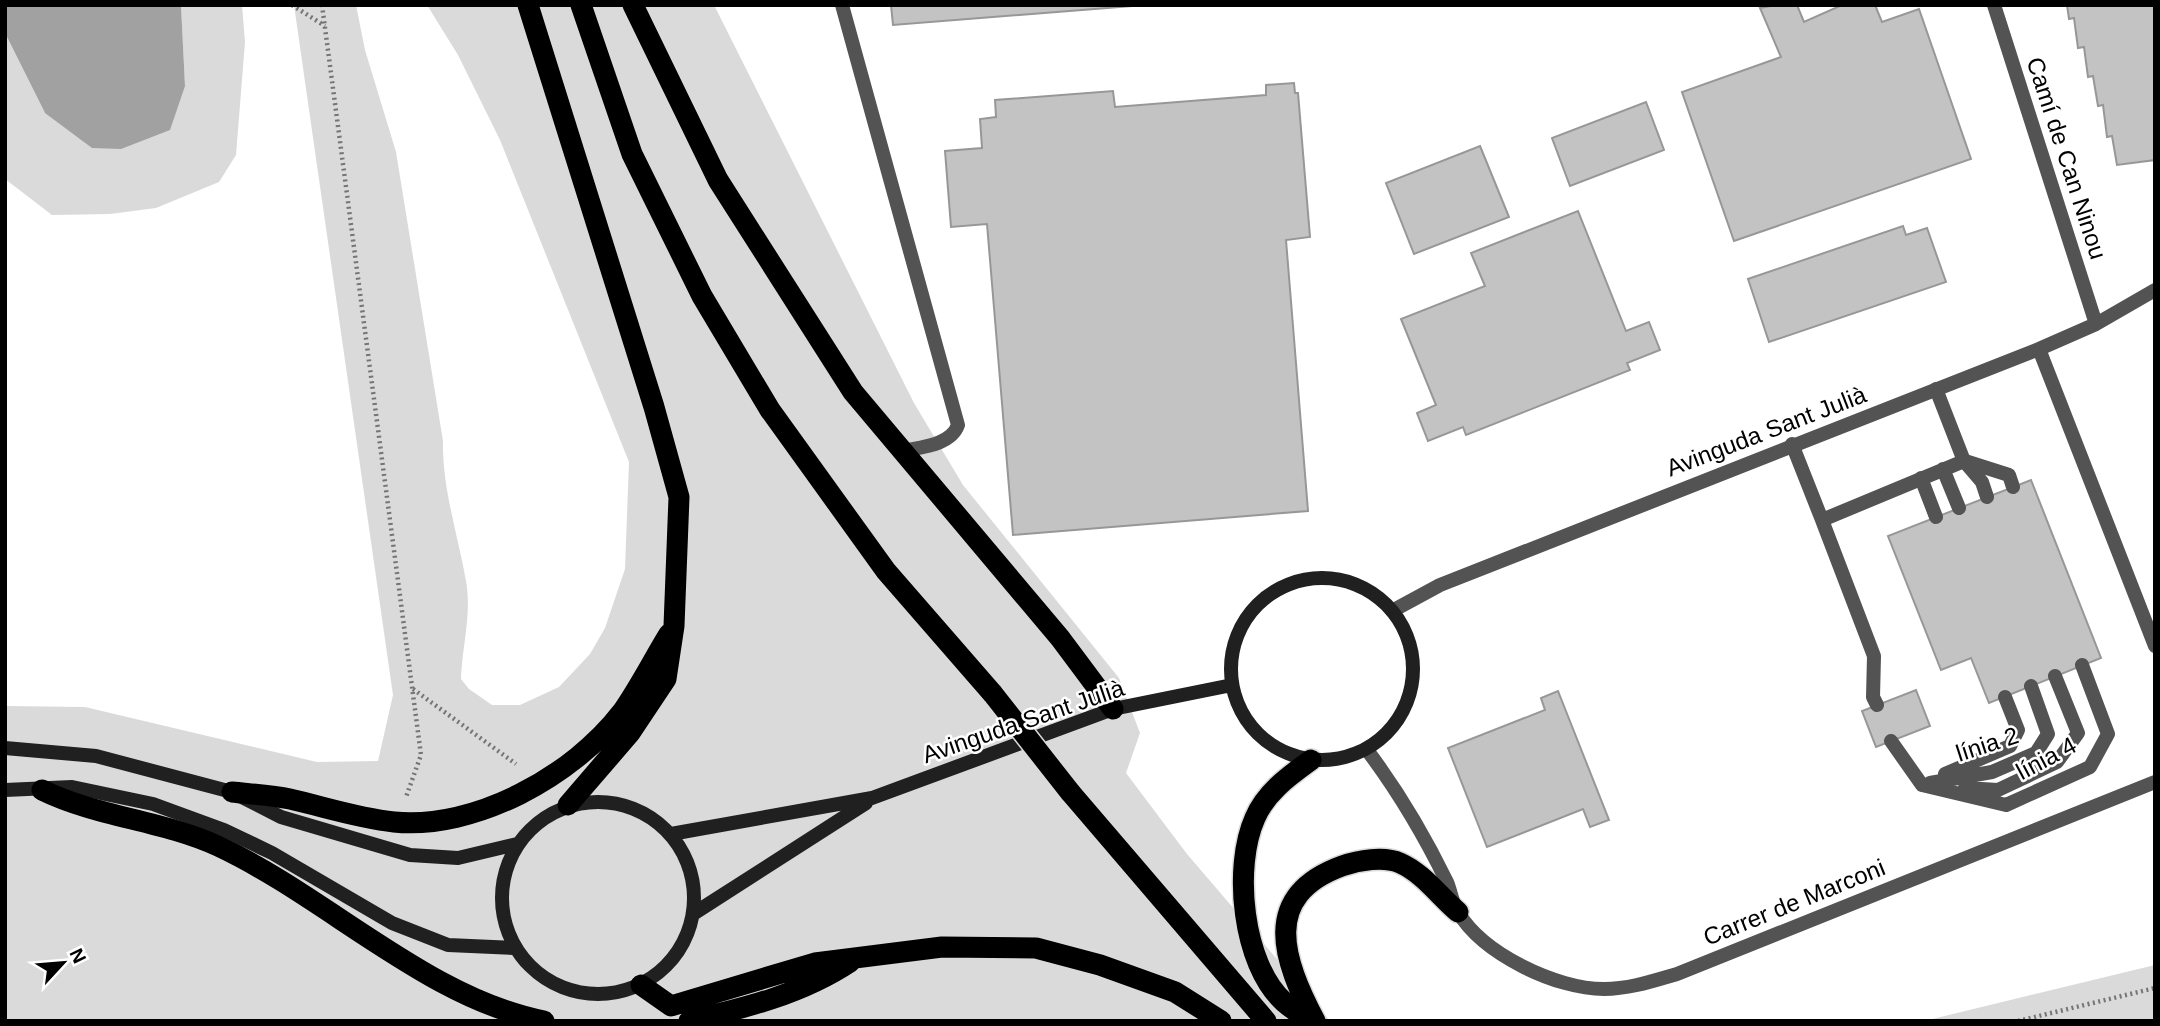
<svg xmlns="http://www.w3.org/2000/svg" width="2160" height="1026" font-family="Helvetica,sans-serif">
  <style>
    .green { fill: #dadada }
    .water { fill: #a1a1a1 }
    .building { fill: #c3c3c3; stroke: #979797; stroke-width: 2 }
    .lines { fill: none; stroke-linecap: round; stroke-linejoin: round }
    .highway-casing { stroke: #dbdbdb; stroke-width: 24 }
    .path { stroke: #757575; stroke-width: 4.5; stroke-dasharray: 2 3.5; stroke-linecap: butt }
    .lane { stroke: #535353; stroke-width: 14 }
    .street { stroke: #535353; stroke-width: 14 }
    .secondary { stroke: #202020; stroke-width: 14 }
    .highway { stroke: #000; stroke-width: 21 }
    .highway-bridge-casing { stroke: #dbdbdb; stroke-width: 24; stroke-linecap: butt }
    .highway-bridge { stroke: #000; stroke-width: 21 }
    .labels { text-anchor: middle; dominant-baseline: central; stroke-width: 5; stroke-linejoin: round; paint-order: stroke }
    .street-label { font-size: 24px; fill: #000; stroke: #fff }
  </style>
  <rect width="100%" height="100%" fill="#fff"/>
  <!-- green -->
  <path class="green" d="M181 5H242L245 42 236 155 219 182 156 208 110 214 52 215 5 179V33L45 113 185 86Z
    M294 5H356L365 50 396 152 443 441C442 488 458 535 466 581 472 614 462 646 461 679L469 689 492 705H520L559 687 590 654 605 628 625 569 629 462 500 140 458 55 427 5H714L914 403 963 485 1119 678 1140 733 1126 773 1187 854 1330 1021H5V706L85 707 317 762 378 761 393 695Z
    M2155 965V1021H1924Z"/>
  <!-- water -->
  <path class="water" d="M5 5H181L185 86 170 130 121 149 92 148 45 113 5 33Z"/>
  <!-- building -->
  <path class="building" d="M891 5H1145L893 25Z
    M1776 5H1797L1804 22 1842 5H1875L1882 22 1919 9 1971 159 1734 241 1682 92 1781 57 1760 8Z
    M2067 5H2155V160L2117 165 2112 136 2107 137 2103 105 2098 106 2093 76 2088 77 2084 47 2078 48 2074 18 2069 19Z
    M1294 83 1295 93H1298L1310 237 1286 240 1308 511 1013 535 987 224 951 227 945 151 982 148 980 119 996 117 995 100 1113 91 1115 107 1266 95V85Z
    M1646 102 1664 150 1570 186 1552 138Z
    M1480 146 1509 217 1414 254 1386 183Z
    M1578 211 1626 331 1649 322 1660 350 1627 363 1630 370 1466 435 1463 427 1428 441 1417 413 1436 405 1401 319 1485 286 1471 253Z
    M1903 226 1906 235 1927 228 1946 282 1769 342 1748 279Z
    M2031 480 2101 658 1989 703 1971 658 1941 670 1888 536Z
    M1916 690 1930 726 1876 747 1862 711Z
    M1558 691 1609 820 1590 827 1583 809 1487 847 1448 748 1545 710 1541 698Z"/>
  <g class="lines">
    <defs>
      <path id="highway" d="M528 5 654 407 679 497 674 626 666 679 630 733 568 805
        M581 5 632 154 702 296 770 410 886 571 993 694
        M633 5 718 180 853 392 1060 638 1113 709
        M42 790C97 817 161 820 218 846 327 897 427 998 544 1021
        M232 792C251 794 271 795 290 799 325 807 358 818 394 822 475 830 573 776 622 712 639 688 653 660 669 634
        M1070 792 1266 1021
        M641 985 671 1006 815 963 942 947 1036 948 1100 965 1175 992 1221 1021
        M689 1021C745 1008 802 994 850 962
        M1310 1021C1301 1015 1292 1009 1284 1002 1242 964 1233 867 1255 818 1266 792 1289 776 1311 760
        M1315 1021C1283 960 1260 896 1342 866 1359 860 1384 856 1400 863 1423 873 1439 896 1458 912"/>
    </defs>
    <!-- highway casing -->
    <use href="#highway" class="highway-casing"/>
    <!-- path -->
    <path class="path" d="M292 5 325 26
      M322 5 421 755 406 797
      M413 689 516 764
      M2018 1021 2155 988"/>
    <!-- lane -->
    <path class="lane" d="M842 5 958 425C951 445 921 447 903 451
      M1936 389 1964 461 1982 482 1987 497
      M1792 444 1822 520
      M1965 461 2009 475 2013 487
      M1943 469 1959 508
      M1921 478 1936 517
      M1877 705 1873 697 1874 656 1822 520 1964 461
      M1891 741 1922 785
      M1945 774 2010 746 2018 730 2005 697
      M1930 783 1992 772 2036 753 2048 734 2031 686
      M1922 785 2006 805 2090 767 2108 734 2082 665
      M1965 788 1998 790 2057 762 2078 733 2055 676"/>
    <!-- street -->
    <path class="street" d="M1994 5 2096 324
      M2039 349 2155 646
      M1392 611 1440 585 2039 349 2096 324 2155 290
      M1367 750C1398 791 1424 835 1447 882 1451 891 1452 903 1458 912 1483 954 1556 989 1604 989 1629 989 1653 981 1677 974L2155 782"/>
    <!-- secondary -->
    <path class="secondary" d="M1231 669a91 91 0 1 1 182 0a91 91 0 1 1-182 0Z
      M5 748 96 756 232 792 281 817 410 855 458 858 517 844
      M5 790 72 787 153 804 224 830 272 853 392 923 448 945 514 948
      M502 898a96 96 0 1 1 192 0a96 96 0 1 1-192 0Z
      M671 834 872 798 1113 709 1232 685
      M693 914 866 803"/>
    <!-- highway -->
    <use href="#highway" class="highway"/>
    <defs>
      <path id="highway-bridge" d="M993 694 1070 792"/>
    </defs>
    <!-- highway-bridge casing -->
    <use href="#highway-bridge" class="highway-bridge-casing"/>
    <!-- highway-bridge -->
    <use href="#highway-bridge" class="highway-bridge"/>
  </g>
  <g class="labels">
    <!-- street labels -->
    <g class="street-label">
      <text transform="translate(2067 158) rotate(72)">Camí de Can Ninou</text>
      <text transform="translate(1766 431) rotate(-21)">Avinguda Sant Julià</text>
      <text transform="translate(1023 721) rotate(-19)">Avinguda Sant Julià</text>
      <text transform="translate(1987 744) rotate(-18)">línia 2</text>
      <text transform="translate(2046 758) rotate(-28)">línia 4</text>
      <text transform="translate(1794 902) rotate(-22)">Carrer de Marconi</text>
    </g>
  </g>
  <!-- border -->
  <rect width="2160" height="1026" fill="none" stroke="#000000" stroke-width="14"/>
  <!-- north arrow -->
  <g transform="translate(63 963) rotate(64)" stroke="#ffffff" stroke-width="5" paint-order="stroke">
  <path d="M0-5L12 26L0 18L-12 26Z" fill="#000000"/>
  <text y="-10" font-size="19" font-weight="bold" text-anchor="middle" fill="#000000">N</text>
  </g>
</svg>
